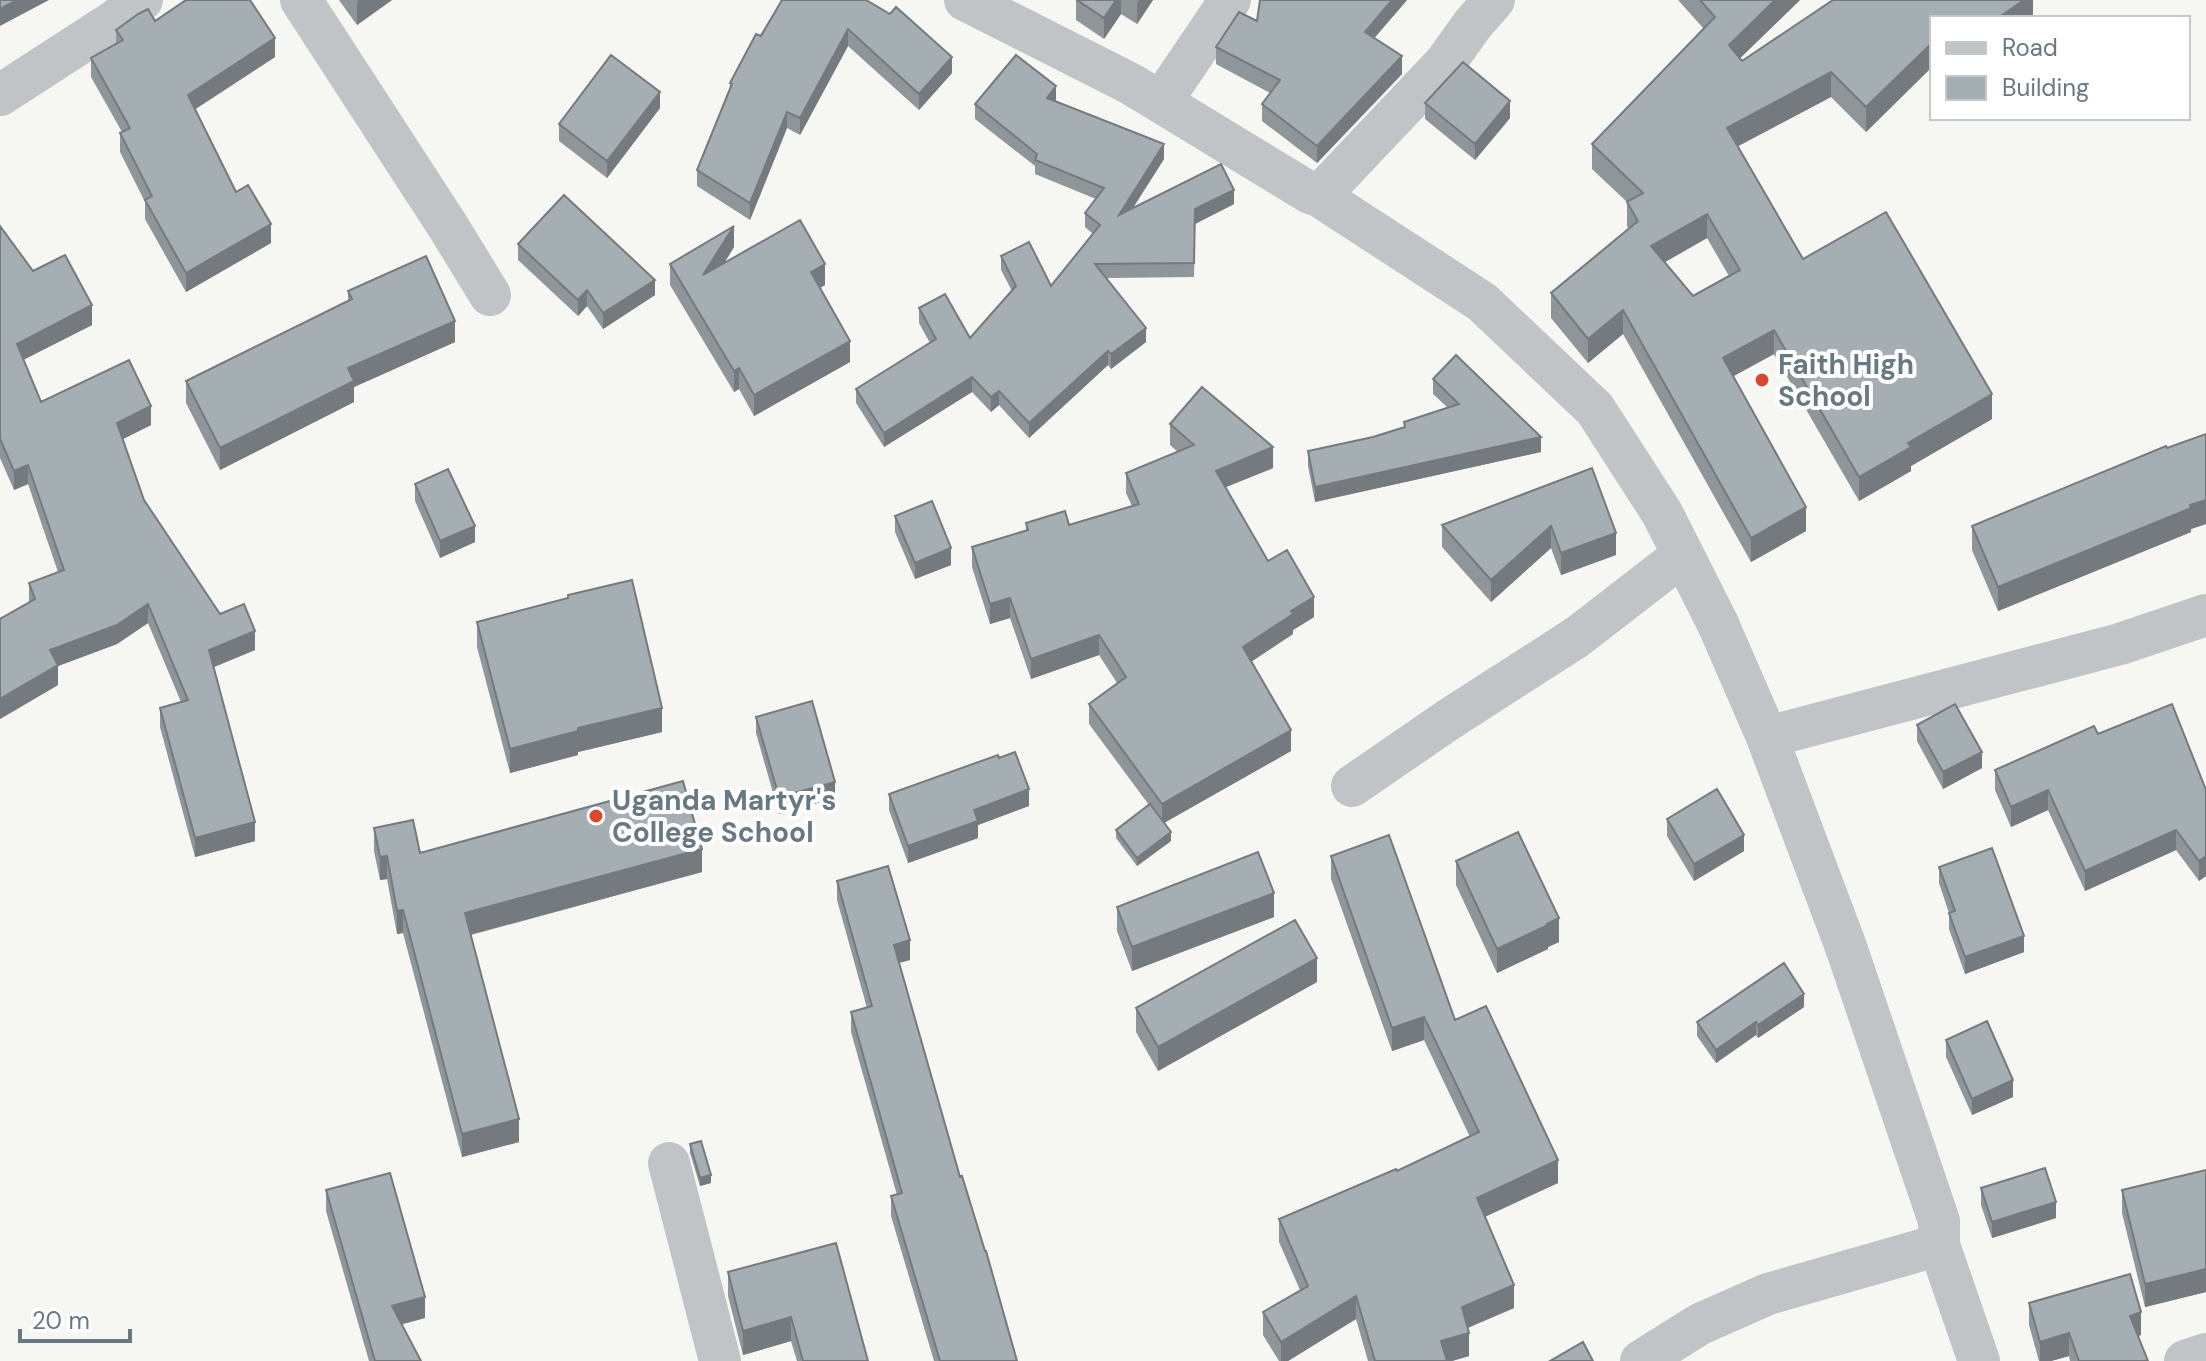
<svg xmlns="http://www.w3.org/2000/svg" width="2206" height="1361" font-family="'DM Sans',sans-serif">
  <style>
    .lines { fill: none; stroke-linecap: round; stroke-linejoin: round }
    .minor { stroke: #c0c4c7; stroke-width: 42 }
    .wall { fill: #8e9699; fill-rule: evenodd }
    .shaded-wall { fill: #747a7d }
    .building { fill: #a5aeb2; stroke: #747a7d; stroke-width: 2; fill-rule: evenodd }
    .poi-dot { fill: #d84831; stroke: #fff; stroke-width: 3 }
    .labels { text-anchor: middle; dominant-baseline: central; stroke-width: 8; stroke-linejoin: round; paint-order: stroke }
    .poi-label { font-size: 28px; font-weight: bold; fill: #677982; stroke: #fff; text-anchor: start }
  </style>
  <rect width="100%" height="100%" fill="#f6f6f3"/>
  <g class="lines">
    <!-- minor -->
    <path class="minor" d="M301 0 449 228 490 295
      M965 0 1131 84 1310 193 1319 196 1482 302 1595 409 1662 513 1718 624 1767 737 1846 947 1939 1221V1245L1979 1361
      M0 95 113 22 142 0
      M1161 102 1230 0
      M1319 196 1445 63 1473 24 1494 0
      M1767 737 2120 644 2206 615
      M1352 786 1448 720 1577 637 1683 555
      M669 1163 720 1361
      M1641 1361 1700 1324 1768 1294 1939 1245
      M2185 1361 2206 1354"/>
  </g>
  <!-- wall -->
  <path class="wall" d="M339 0H392L357 25Z
    M782 0 952 73 919 110 848 46 800 135 787 128 750 220 697 186V170L730 87V83Z
    M1076 0H1153L1137 24 1121 14 1104 39 1076 20Z
    M1260 0H1407L1374 38 1402 74 1317 163 1262 121V104L1270 93 1216 64V47L1257 21Z
    M1678 0H1800L1740 58 1742 61 1833 0H2033V18H1932V67L1866 132 1831 97 1738 146 1803 259 1886 212 1992 394V419L1911 466V471L1859 501 1774 354 1733 376 1806 507V531L1751 562 1623 334 1588 363 1551 318V293L1629 229 1627 226V202L1592 169V144L1704 29ZM1707 238 1729 276 1693 296 1665 262Z
    M155 21 275 57 195 109 236 192 271 243 186 292 145 219V202L120 152V133L122 132 91 77V58L116 44V30Z
    M1056 100 1055 101 1164 159 1132 209 1234 204 1195 224 1194 277 1106 278 1146 342 1111 369 1108 365 1029 438 999 405 991 412 972 392 884 447 856 403V389L930 343 919 323V308L970 338 1012 291 1001 270V256L1051 286 1093 234 1085 227V213L1096 199 1035 174V166L975 119V104Z
    M1425 103 1510 118 1475 160 1425 119Z
    M660 108 607 178 559 141V124Z
    M0 226 33 271 92 325 23 360 41 402 151 425 123 439 144 500 220 614 255 650 214 667 255 841 195 857 160 727V708L181 702 148 623 117 644 58 666V685L0 719V619L29 602V583L58 572 28 484 14 490 0 458Z
    M518 244 655 295 603 329 587 306 578 316 518 260Z
    M734 247 725 262 825 285 820 288 850 362 754 416 739 389 734 392 670 285V264Z
    M348 291 455 342 354 387V402L220 470 186 403V381L348 301Z
    M1433 379 1541 452 1315 502 1308 466V451L1373 437 1404 427V422L1448 408 1433 394Z
    M1170 424 1273 468 1226 487 1268 561 1314 617 1293 630V634L1251 662 1291 751 1164 823 1171 841 1137 866 1116 838V830L1149 805 1089 724V704L1117 683 1099 655 1031 679 1010 618 990 624 972 567V547L1026 531V523L1069 525 1132 506 1126 493V473L1178 452 1170 445Z
    M2206 434V524L2191 529V532L1998 611 1972 550V526L2167 448Z
    M1592 468 1616 555 1561 575 1551 548 1491 602 1442 547V525Z
    M415 484 475 542 440 558 415 501Z
    M895 516 951 565 915 579 895 532Z
    M477 622 662 732 578 752V755L510 773 477 647Z
    M756 717 835 798 779 814 756 733Z
    M1917 725 1982 768 1943 789 1917 741Z
    M2098 734 2206 790V876L2199 881 2176 850 2085 891 2048 810 2011 827 1995 790V770Z
    M889 794 1029 806 978 825V838L908 863 889 810Z
    M1667 819 1744 851 1694 881 1667 836Z
    M374 828 420 853 702 872 471 935 519 1142 462 1157 403 933 397 934 387 879 380 880 374 851Z
    M1331 856 1455 1020 1558 1183 1485 1217 1514 1308 1468 1328 1469 1356 1452 1361H1368L1356 1319 1288 1361H1279L1263 1335V1312L1300 1290 1279 1242V1219L1397 1171 1470 1137 1424 1040 1392 1051 1331 879Z
    M1456 861 1559 942 1548 947V949L1497 973 1456 885Z
    M1939 867 2024 952 1965 974 1949 929V913L1939 883Z
    M837 881 910 960 899 963 960 1177 1017 1361H934L891 1216V1196L897 1195 851 1032V1012L867 1008 837 900Z
    M1117 907 1274 917 1132 971 1117 931Z
    M1317 982 1158 1071 1136 1032V1008Z
    M1804 1007 1758 1038 1756 1035 1716 1063 1697 1036V1022Z
    M1946 1040 2013 1097 1972 1115 1946 1057Z
    M690 1144 711 1183 700 1186 690 1153Z
    M2206 1170V1292L2145 1307 2122 1213V1190Z
    M1981 1188 2056 1218 1992 1238 1981 1205Z
    M326 1190 425 1318 402 1324 421 1361H369L326 1211Z
    M728 1272 868 1361H797L791 1341 743 1355 728 1296Z
    M2029 1303 2141 1335 2138 1336 2148 1361H2070L2069 1356 2051 1361H2039L2029 1325Z"/>
  <!-- shaded-wall -->
  <path class="shaded-wall" d="M17 0H49L0 26V9Z
    M359 0H392L357 25V1Z
    M1116 0H1121V14L1104 39V18Z
    M1139 0H1153L1137 24V3Z
    M1392 0H1407L1365 49V32Z
    M1775 0H1800L1729 69V45Z
    M2024 0H2033V18H1998Z
    M848 29V46L800 135V118Z
    M275 38V57L188 114V95Z
    M1932 43V67L1866 132V107Z
    M1402 56V74L1317 163V146Z
    M952 57V73L919 110V94Z
    M1831 72V97L1727 152V128Z
    M1056 86V100L1047 112V98Z
    M660 92V108L607 178V161Z
    M1510 101V118L1475 160V144Z
    M787 112V128L750 220V203Z
    M1164 144V159L1119 230V215Z
    M1234 190V204L1195 224 1194 277 1195 209Z
    M1707 214V238L1651 270V246Z
    M271 224V243L186 292V273Z
    M734 226V247L703 296V275Z
    M825 264V285L811 293V272Z
    M655 280V295L603 329V313Z
    M587 290V306L578 316V300Z
    M92 305V325L17 363V344Z
    M1623 310V334L1588 363V339Z
    M455 321V342L354 387V402L220 470V448L348 368Z
    M1146 328V342L1111 369V354Z
    M1774 330V354L1723 382V358Z
    M850 341V362L754 416V395Z
    M1108 351V365L1029 438V423Z
    M739 368V389L734 392V371Z
    M972 377V392L884 447V433Z
    M999 391V405L991 412V397Z
    M1992 394V419L1911 466V471L1859 501V477L1908 443Z
    M151 406V425L117 442V423Z
    M1541 437V452L1315 502V487Z
    M1273 447V468L1216 491V471Z
    M28 465V484L14 490V471Z
    M2206 500V524L2191 529V532L1998 611V587L2190 505Z
    M1806 507V531L1751 562V538Z
    M475 526V542L440 558V541Z
    M1551 526V548L1491 602V580Z
    M1616 533V555L1561 575V553Z
    M951 548V565L915 579V563Z
    M1314 597V617L1293 630V634L1243 667V647L1291 611Z
    M1010 598V618L990 624V604Z
    M148 604V623L117 644 58 666V685L0 719V699L50 650Z
    M255 631V650L209 669V650Z
    M1099 635V655L1031 679V659Z
    M662 708V732L578 752V755L510 773V749L578 728Z
    M1291 730V751L1162 824V804Z
    M1982 752V768L1943 789V772Z
    M835 782V798L779 814V797Z
    M1029 789V806L978 825V838L908 863V846L974 810Z
    M2048 790V810L2011 827V807Z
    M255 822V841L195 857V838Z
    M2176 830V850L2085 891V871Z
    M1171 832V841L1137 866V858Z
    M1744 835V851L1694 881V864Z
    M702 849V872L465 936V913Z
    M387 856V879L380 880V857Z
    M2206 856V876L2199 881V861Z
    M1274 893V917L1132 971V947Z
    M403 910V933L397 934V911Z
    M1559 918V942L1548 947V949L1497 973V949Z
    M2024 936V952L1965 974V957Z
    M910 940V960L894 964V945Z
    M1317 958V982L1158 1071V1047Z
    M1804 994V1007L1758 1038V1025Z
    M1424 1017V1040L1392 1051V1028Z
    M1756 1022V1035L1716 1063V1050Z
    M2013 1080V1097L1972 1115V1099Z
    M519 1119V1142L462 1157V1134Z
    M1558 1160V1183L1477 1220V1198Z
    M711 1175V1183L700 1186V1178Z
    M2056 1202V1218L1992 1238V1222Z
    M2206 1269V1292L2145 1307V1284Z
    M1514 1285V1308L1462 1330V1307Z
    M1356 1296V1319L1288 1361H1281V1342Z
    M425 1297V1318L392 1327V1306Z
    M2141 1312V1335L2130 1338V1316Z
    M791 1317V1341L743 1355V1331Z
    M1469 1333V1356L1452 1361H1441V1341Z
    M2069 1333V1356L2051 1361H2040V1342Z"/>
  <!-- building -->
  <path class="building" d="M0 0H17L0 9Z
    M186 0H250L275 38 188 95 236 192 248 185 271 224 186 273 145 200 152 196 120 133 130 128 91 58 123 40 116 30 138 14 148 9 155 21Z
    M782 0H866L890 14 896 7 952 57 919 94 848 29 800 118 787 112 750 203 697 170 732 84 730 83 756 34 761 36Z
    M1077 0H1116L1104 18Z
    M1260 0H1392L1365 32 1402 56 1317 146 1262 104 1280 80 1216 47 1239 12 1257 21Z
    M1700 0H1775L1729 45 1742 61 1833 0H2024L1998 18H1932V43L1866 107 1831 72 1727 128 1803 259 1886 212 1992 394 1908 443 1911 447 1859 477 1774 330 1723 358 1806 507 1751 538 1623 310 1588 339 1551 293 1638 221 1627 202 1643 193 1592 144 1715 17ZM1707 214 1740 270 1693 296 1651 246Z
    M611 55 660 92 607 161 559 124Z
    M1016 55 1056 86 1047 98 1164 144 1119 215 1221 164 1234 190 1195 209 1194 263 1095 264 1146 328 1111 354 1108 351 1029 423 999 391 991 397 972 377 884 433 856 389 936 339 919 308 945 294 970 338 1016 286 1001 256 1029 242 1051 286 1100 225 1085 213 1104 188 1035 160 1037 154 975 104Z
    M1463 62 1510 101 1475 144 1425 103Z
    M564 195 655 280 603 313 587 290 578 300 518 244Z
    M800 220 825 264 811 272 850 341 754 395 739 368 734 371 670 264 734 226 703 275Z
    M0 226 33 271 65 255 92 305 17 344 41 402 129 360 151 406 117 423 144 500 220 614 244 604 255 631 209 650 255 822 195 838 160 708 188 700 148 604 117 625 50 650 58 665 0 699V619L35 599 29 583 64 570 28 465 14 471 0 439Z
    M426 256 455 321 348 368 354 381 220 448 186 381 352 299 348 291Z
    M1456 355 1541 437 1315 487 1308 451 1373 437 1405 427 1404 422 1459 404 1433 379Z
    M1202 387 1273 447 1216 471 1268 561 1287 550 1314 597 1291 611 1293 614 1243 647 1291 730 1162 804 1089 704 1126 677 1099 635 1031 659 1010 598 990 604 972 547 1028 530 1026 523 1065 511 1069 525 1139 504 1126 473 1194 445 1170 424Z
    M2206 434V500L2190 505 2191 508 1998 587 1972 526 2166 446 2167 448Z
    M1592 468 1616 533 1561 553 1551 526 1491 580 1442 525Z
    M448 469 475 526 440 541 415 484Z
    M932 501 951 548 915 563 895 516Z
    M632 580 662 708 578 728V731L510 749 477 622 568 598V595Z
    M812 701 835 782 779 797 756 717Z
    M1955 704 1982 752 1943 772 1917 725Z
    M2172 704 2206 790V856L2199 861 2176 830 2085 871 2048 790 2011 807 1995 770 2094 726 2098 734Z
    M1015 752 1029 789 974 810 978 821 908 846 889 794 998 755 999 758Z
    M683 781 702 849 465 913 519 1119 462 1134 403 910 397 911 387 856 380 857 374 828 413 820 420 853Z
    M1717 789 1744 835 1694 864 1667 819Z
    M1150 804 1171 832 1137 858 1116 830Z
    M1518 832 1559 918 1547 924 1548 925 1497 949 1456 861Z
    M1389 835 1455 1020 1486 1006 1558 1160 1477 1198 1514 1285 1462 1307 1469 1333 1441 1341 1447 1361H1375L1356 1296 1281 1342 1263 1312 1308 1286 1279 1219 1396 1169 1397 1171 1479 1132 1424 1017 1392 1028 1331 856Z
    M1992 848 2024 936 1965 957 1949 913 1955 911 1939 867Z
    M1258 852 1274 893 1132 947 1117 907Z
    M888 866 910 940 894 945 960 1177 962 1176 985 1251H986L1017 1361H940L891 1196 902 1193 851 1012 872 1006 837 881Z
    M1295 920 1317 958 1158 1047 1136 1008Z
    M1784 963 1804 994 1758 1025 1756 1022 1716 1050 1697 1022Z
    M1987 1021 2013 1080 1972 1099 1946 1040Z
    M701 1141 711 1175 700 1178 690 1144Z
    M2045 1168 2056 1202 1992 1222 1981 1188Z
    M2206 1170V1269L2145 1284 2122 1190Z
    M390 1173 425 1297 392 1306 421 1361H375L326 1190Z
    M836 1243 868 1361H803L791 1317 743 1331 728 1272Z
    M2130 1274 2141 1312 2130 1316 2148 1361H2079L2069 1333 2040 1342 2029 1303Z
    M1583 1342 1593 1361H1550Z"/>
  <!-- markers -->
  <g class="poi-dot">
    <circle cx="1762" cy="380" r="8"/>
    <circle cx="596" cy="816" r="8"/>
  </g>
  <g class="labels">
    <!-- poi labels -->
    <g class="poi-label">
      <text x="1778" y="364">Faith High<tspan x="1778" dy="32">School</tspan></text>
      <text x="612" y="800">Uganda Martyr's<tspan x="612" dy="32">College School</tspan></text>
    </g>
  </g>
  <!-- legend -->
  <rect x="1930" y="16" width="260" height="104" fill="#ffffff" stroke="#c2c9cd" stroke-width="2"/>
  <rect x="1946" y="42" width="40" height="12" fill="#c0c4c7" stroke="#c2c9cd" stroke-width="2"/>
  <text x="2002" y="56" font-size="24" fill="#677982">Road</text>
  <rect x="1946" y="76" width="40" height="24" fill="#a5aeb2" stroke="#c2c9cd" stroke-width="2"/>
  <text x="2002" y="96" font-size="24" fill="#677982">Building</text>
  <!-- scale -->
  <path d="M20 1329v12h110v-12" fill="none" stroke="#677982" stroke-width="4"/>
  <text x="32" y="1329" font-size="24" fill="#677982" stroke="#ffffff" stroke-width="6" paint-order="stroke">20 m</text>
</svg>
